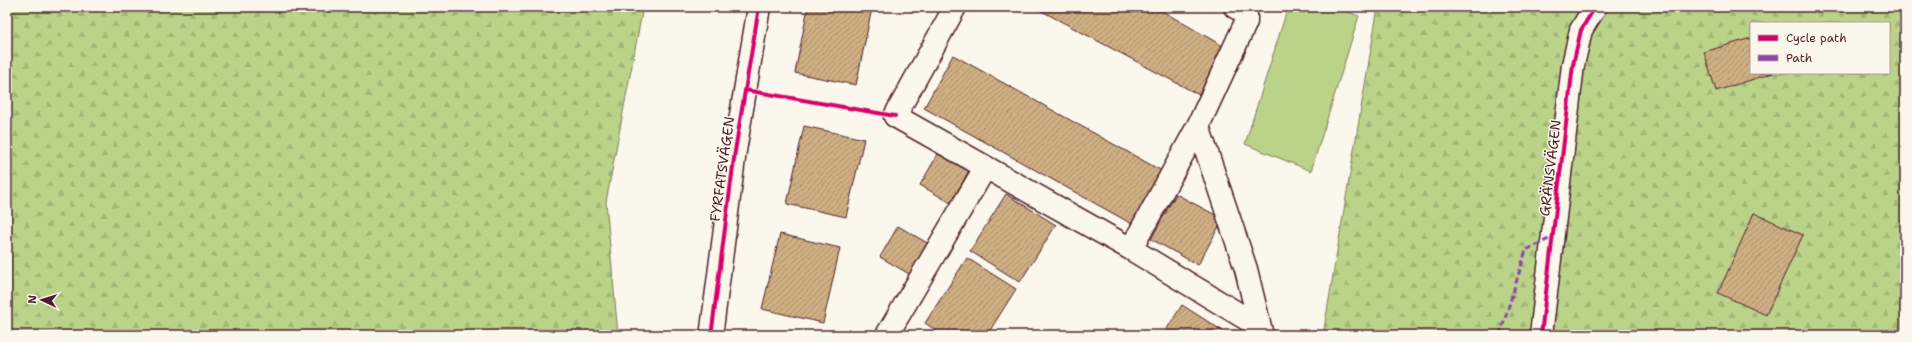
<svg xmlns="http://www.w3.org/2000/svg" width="1912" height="342" font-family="'Shantell Sans',sans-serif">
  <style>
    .forest { fill: url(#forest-firs); stroke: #82795a; fill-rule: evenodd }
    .garden { fill: #bbd389; stroke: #82795a }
    .building { fill: url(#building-hatch); stroke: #4a1f2b }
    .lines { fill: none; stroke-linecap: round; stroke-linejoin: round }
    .minor-casing { stroke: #4a1f2b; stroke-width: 25 }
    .minor { stroke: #fbf7ec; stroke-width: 22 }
    .quiet { stroke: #8e44ad; stroke-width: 3; stroke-dasharray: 6 3; stroke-linecap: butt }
    .cycleway-casing { stroke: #fbf7ec; stroke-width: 6 }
    .cycleway { stroke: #d6006c; stroke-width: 4 }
    .labels { text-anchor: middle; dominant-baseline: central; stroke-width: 3; stroke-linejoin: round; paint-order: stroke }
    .street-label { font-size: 14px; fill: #4a1f2b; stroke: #fbf7ec }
  </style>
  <defs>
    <pattern id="forest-firs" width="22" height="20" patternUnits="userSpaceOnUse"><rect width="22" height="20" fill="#bbd389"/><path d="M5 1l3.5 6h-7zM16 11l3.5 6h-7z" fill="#a2b576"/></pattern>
    <pattern id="building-hatch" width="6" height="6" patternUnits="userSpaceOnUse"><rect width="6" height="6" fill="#cfaf83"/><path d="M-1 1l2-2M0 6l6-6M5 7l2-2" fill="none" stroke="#aa8e6b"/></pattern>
  </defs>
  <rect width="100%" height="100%" fill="#fbf7ec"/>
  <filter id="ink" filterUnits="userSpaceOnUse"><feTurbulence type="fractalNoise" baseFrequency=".025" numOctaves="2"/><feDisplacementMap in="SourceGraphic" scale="8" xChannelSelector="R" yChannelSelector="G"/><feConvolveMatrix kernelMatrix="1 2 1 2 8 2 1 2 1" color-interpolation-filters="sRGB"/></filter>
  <g filter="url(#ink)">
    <!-- forest -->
    <path class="forest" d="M7 7H643L606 202 618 335H7Z
      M1378 7H1905V335H1323ZM1751 23H1889V73H1751Z"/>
    <!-- garden -->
    <path class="garden" d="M1288 7H1335L1359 16 1311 171 1245 144Z"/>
    <!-- building -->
    <path class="building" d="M808 7 872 8 856 85 795 73Z
      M1034 7H1155L1228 49 1203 97Z
      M1751 38V73H1773L1716 91 1704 52Z
      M953 55 1162 171 1132 224 924 108Z
      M804 126 864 139 846 217 787 204Z
      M938 154 969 171 951 203 920 185Z
      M1006 194 1056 225 1020 282 970 251Z
      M1176 194 1223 219 1198 265 1151 239Z
      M1754 213 1803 235 1766 315 1718 293Z
      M898 226 929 244 911 275 880 257Z
      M780 234 840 248 823 323 762 309Z
      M967 258 1016 289 987 335H943L925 323Z
      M1182 305 1229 335H1163Z"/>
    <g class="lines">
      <defs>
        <path id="minor" d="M955 7 895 116 1131 249 1260 327
          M1198 126 1246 269 1262 335
          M1131 249 1198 126 1246 22V13L1235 7
          M713 335 712 329 735 151 759 7
          M887 335 985 168
          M1541 335 1573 65 1581 30 1595 7"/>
      </defs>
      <!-- minor casing -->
      <use href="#minor" class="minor-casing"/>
      <!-- minor -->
      <use href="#minor" class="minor"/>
      <!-- quiet -->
      <path class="quiet" d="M1500 335 1526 250 1553 237"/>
      <defs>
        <path id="cycleway" d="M745 90 895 116
          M713 335 712 329 735 151 759 7
          M1541 335 1573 65 1581 30 1595 7"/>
      </defs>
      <!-- cycleway casing -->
      <use href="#cycleway" class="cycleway-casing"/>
      <!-- cycleway -->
      <use href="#cycleway" class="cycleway"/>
    </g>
  </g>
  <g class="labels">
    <!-- street labels -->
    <g class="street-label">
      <text transform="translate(1550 168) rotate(-83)">GRÄNSVÄGEN</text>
      <text transform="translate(722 169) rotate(-82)">FYRFATSVÄGEN</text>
    </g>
  </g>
  <!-- margin -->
  <rect width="1912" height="342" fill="none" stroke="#fbf7ec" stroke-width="24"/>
  <rect x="12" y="12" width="1888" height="318" fill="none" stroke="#4a1f2b" stroke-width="1.5" filter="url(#ink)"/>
  <!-- legend -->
  <rect x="1750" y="22" width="140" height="52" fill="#fbf7ec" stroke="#b4a19f"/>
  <rect x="1758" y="35" width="20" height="6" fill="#d6006c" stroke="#b4a19f"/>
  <text x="1786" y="42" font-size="12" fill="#4a1f2b">Cycle path</text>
  <rect x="1758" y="55" width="20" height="6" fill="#8e44ad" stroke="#b4a19f"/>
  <text x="1786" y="62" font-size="12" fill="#4a1f2b">Path</text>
  <!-- north arrow -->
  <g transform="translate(42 300) rotate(274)" stroke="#fbf7ec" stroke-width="3" paint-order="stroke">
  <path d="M0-3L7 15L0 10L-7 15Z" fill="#4a1f2b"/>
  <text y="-6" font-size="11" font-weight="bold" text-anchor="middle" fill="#4a1f2b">N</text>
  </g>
</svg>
